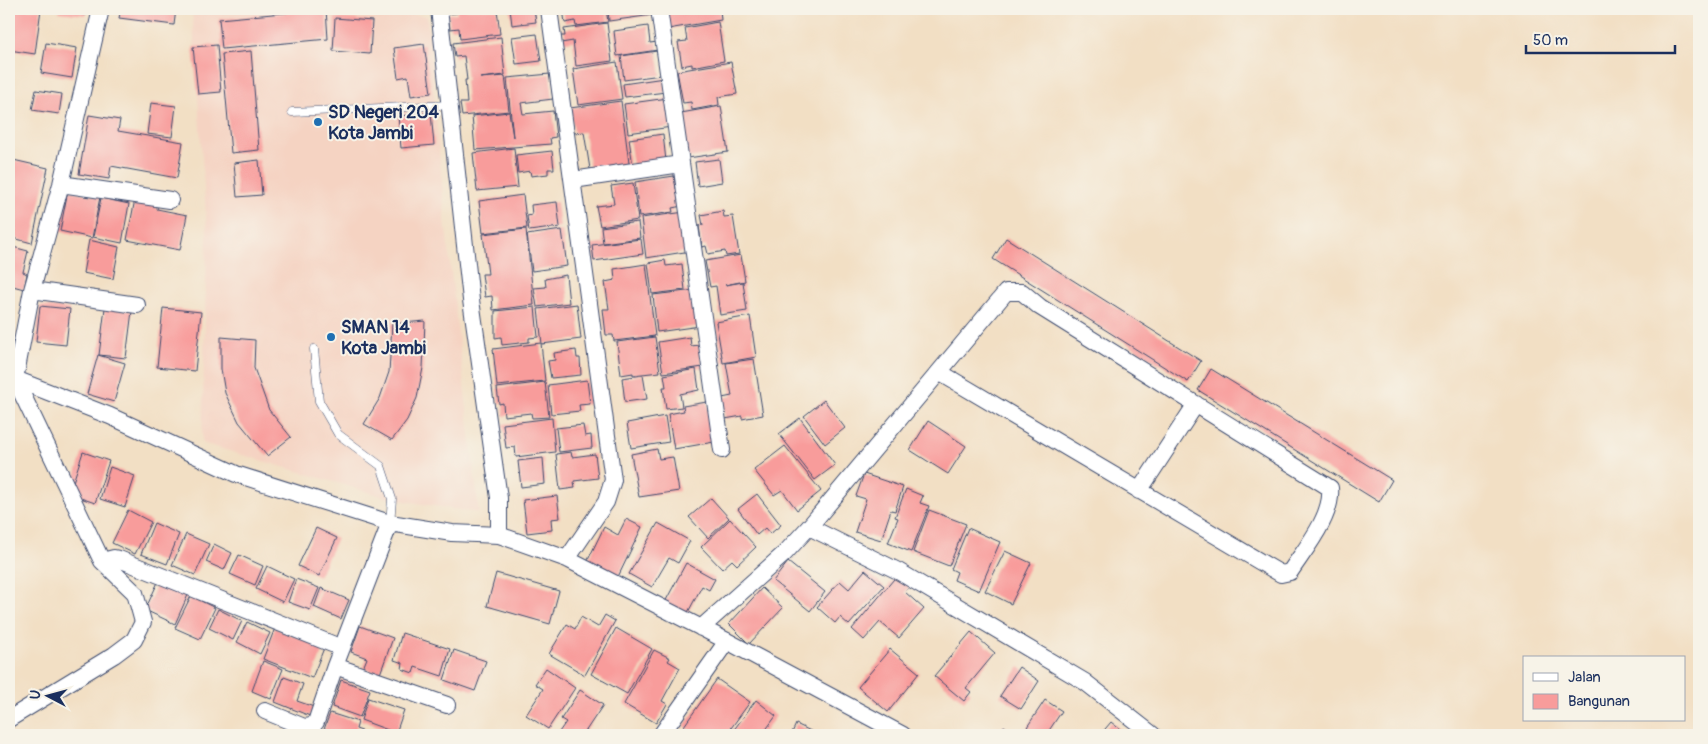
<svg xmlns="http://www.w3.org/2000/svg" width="1708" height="744" font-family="Pangolin,sans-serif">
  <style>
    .built { fill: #f5d3c2 }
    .building { fill: #f89c9b }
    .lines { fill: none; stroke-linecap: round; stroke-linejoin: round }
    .service-casing { stroke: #3b496d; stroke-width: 9 }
    .minor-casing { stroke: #3b496d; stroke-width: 18 }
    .service { stroke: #fff; stroke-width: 8 }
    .minor { stroke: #fff; stroke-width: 16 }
    .poi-dot { fill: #1f6fb2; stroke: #f7f3e8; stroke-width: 2 }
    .labels { text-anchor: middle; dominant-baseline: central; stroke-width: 4; stroke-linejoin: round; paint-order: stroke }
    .poi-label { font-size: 18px; font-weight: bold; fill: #1b2f5e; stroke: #f7f3e8; text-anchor: start }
  </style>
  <rect width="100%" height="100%" fill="#f7f3e8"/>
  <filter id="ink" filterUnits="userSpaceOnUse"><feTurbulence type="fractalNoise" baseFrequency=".02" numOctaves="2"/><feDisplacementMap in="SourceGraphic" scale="10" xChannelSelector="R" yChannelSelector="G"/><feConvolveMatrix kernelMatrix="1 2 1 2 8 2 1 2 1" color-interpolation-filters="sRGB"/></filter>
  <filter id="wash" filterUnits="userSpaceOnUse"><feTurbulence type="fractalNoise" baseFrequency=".0096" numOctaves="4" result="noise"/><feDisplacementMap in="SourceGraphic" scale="20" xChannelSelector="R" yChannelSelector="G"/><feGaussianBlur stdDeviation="1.12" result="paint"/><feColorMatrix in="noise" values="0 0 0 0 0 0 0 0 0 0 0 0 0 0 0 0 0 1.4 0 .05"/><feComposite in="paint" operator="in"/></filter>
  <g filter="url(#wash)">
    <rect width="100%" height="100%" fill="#f2dfc4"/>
    <!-- built -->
    <path class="built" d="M192 9H359L427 16 446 229 479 513 392 499 202 443 207 231Z"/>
    <g id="blocks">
      <!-- building -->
      <path class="building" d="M9 9H41L35 54 9 50Z
        M59 9H87L86 15 59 12Z
        M121 9H176L174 25 119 18Z
        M326 9 328 39 222 49 219 19Z
        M456 9H497L500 34 460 39 459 28 450 29 448 14 457 13Z
        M510 9H534L536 22 512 25Z
        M563 9H606L608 22 576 26 575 21 565 23Z
        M608 9H652L653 15 609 21Z
        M665 9H720L721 20 668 29Z
        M335 18 372 21 370 54 333 51Z
        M718 22 724 61 692 67V64L682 66 678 42 687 41 685 28Z
        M607 23 612 61 576 66 573 41 561 43 560 36H565L564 29Z
        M648 26 650 43 657 42 658 50 617 56 614 31Z
        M537 34 541 61 516 64 512 37Z
        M501 37 505 75 480 78 505 76 509 111 462 116 460 103H467L465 80H467L464 56 455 57 453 43Z
        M46 43 77 48 72 78 41 73Z
        M424 44 431 93 411 96 408 76 398 78 394 48Z
        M217 45 221 92 198 94 193 47Z
        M251 51 259 150 231 153 222 54Z
        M657 51 661 75 624 80 621 56Z
        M617 62 622 99 578 105 573 69Z
        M731 62 737 94 718 97 719 105 692 110 691 102 683 103 677 71Z
        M550 74 553 99 521 103 523 114 553 111 556 137 550 138 551 144 475 150 472 116 509 112 513 137 507 78Z
        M664 78 666 92 625 97 623 84Z
        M36 90 62 94 59 114 32 110Z
        M668 98 672 127 628 133 624 104Z
        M621 101 630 171 614 173 613 166 590 169 584 132 574 133 570 108Z
        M151 103 176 106 172 137 147 134Z
        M721 106 728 152 688 158 681 113Z
        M431 113 434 145 401 148 398 116Z
        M89 115 120 120 118 131 183 142 177 178 111 166 109 179 79 174Z
        M663 134 666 161 633 166 629 139Z
        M514 148 518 187 477 191 473 153Z
        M552 151 554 169H548V174L531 176 530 171 518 173 516 155Z
        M9 159 48 168 32 243 9 237Z
        M719 159 722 182 698 186 695 162Z
        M259 160 262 195 237 197 234 163Z
        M674 176 676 189 680 188 682 206 672 208 673 212 639 217 635 182Z
        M633 183 638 220 600 226 596 206 614 204 611 186Z
        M68 190 100 197 92 238 60 231Z
        M523 195 527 228 483 233 479 201Z
        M101 198 129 204 122 243 93 237Z
        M135 199 158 203 157 209 187 215 180 250 127 240Z
        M557 202 560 227 529 231 527 216 532 215 531 205Z
        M723 211 724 217 733 216 739 254 726 256 725 251 708 254 706 246 702 247 699 226 703 225 701 215Z
        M685 212 691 251 646 258 641 218Z
        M638 222 640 238 603 243 601 227Z
        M526 229 534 305 493 310 492 296 485 297 482 274H488L483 234Z
        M562 230 567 266 532 271 527 235Z
        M1006 238 1201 361 1188 382 993 259Z
        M641 239 643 254 594 261 592 245Z
        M89 240 119 247 113 279 83 273Z
        M9 246 28 251 23 272 27 274 24 289 9 285Z
        M741 255 745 281 725 285 743 282 747 311 720 315 716 286 710 287 705 261Z
        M665 260 666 266 682 264 685 290 652 294 648 263Z
        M646 264 655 336 614 341 613 335H606L603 309H609L605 282 615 280 614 269Z
        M566 275 569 303 537 307 534 288 546 287 545 279Z
        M695 290 700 326 657 332 653 295Z
        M577 304 581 339 542 344 538 309Z
        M40 306 70 309 66 345 36 342Z
        M535 307 538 337 529 338V342L502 345 501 337 495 338V311Z
        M105 308 132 311 126 358 99 355Z
        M163 308 201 312 195 371 157 367Z
        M750 316 756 357 723 363 716 322Z
        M425 321 423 368 417 398 407 420 392 440 364 424 380 398 389 372 392 324Z
        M221 337 255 340 254 368 269 410 291 437 267 456 239 422 225 393 221 369Z
        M655 337 660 372 633 375V373L621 375 617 342Z
        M690 337 691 346 699 345 703 367 663 373 658 342Z
        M541 343 545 381 497 386 493 349Z
        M576 350 577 358H580L581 375 551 378 548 361 555 360 554 353Z
        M98 355 125 363 114 402 87 394Z
        M754 359 763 415 742 419V416L725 419 722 398 732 396 726 363Z
        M696 369 699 390 680 394 682 407 666 409 663 387H666L664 375Z
        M1211 369 1392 480 1379 502 1198 390Z
        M643 375 647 399 625 402 622 378Z
        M587 380 590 404 579 405 580 411 551 414 548 385Z
        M545 382 549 417 532 418 531 413 504 416 503 403 499 404 497 388Z
        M824 400 845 428 825 444 804 416Z
        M707 402 714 442 674 449 668 414 684 411 683 406Z
        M665 416 669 442 631 448 627 423Z
        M552 418 555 452 516 457 515 447 506 448 503 424Z
        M800 418 835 465 815 480 779 434Z
        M928 421 966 446 948 474 910 450Z
        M583 425 585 436 591 435 592 448 559 452 556 428Z
        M785 446 821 491 797 510 782 490 774 495 754 470Z
        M657 449 659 459 673 457 679 491 639 497 631 454Z
        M83 452 109 461 95 503 69 494Z
        M571 452 572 457 595 454 598 478 574 481 575 488 560 490 556 454Z
        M543 458 545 484 521 487 518 461Z
        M110 467 135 476 125 507 100 499Z
        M864 474 903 487 895 511 891 510 881 540 855 532 866 499 856 496Z
        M906 489 923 496 920 503 929 506 911 552 888 543 898 518 895 517Z
        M757 494 781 525 770 534 765 528 757 535 738 509Z
        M557 496 560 518 551 519 552 530 527 533 523 500Z
        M711 498 729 518 708 538 689 517Z
        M128 510 151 522 135 554 112 543Z
        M929 510 966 524 949 566 913 552Z
        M626 519 642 527 617 579 586 564 604 527 618 535Z
        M730 519 756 547 737 565 732 560 722 569 701 547Z
        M154 523 179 534 167 564 141 554Z
        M658 523 690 541 678 563 669 558 652 587 629 574Z
        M316 528 337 538 319 576 298 566Z
        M968 528 1000 542 979 591 954 580 957 572 951 569Z
        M186 534 209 544 195 575 172 565Z
        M214 544 232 553 224 570 206 562Z
        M1005 551 1031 563 1011 604 985 591Z
        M239 555 263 566 255 585 230 574Z
        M788 562 825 592 810 611 773 581Z
        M686 563 715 579 709 590 702 586 686 616 664 604Z
        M267 566 294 579 283 602 256 589Z
        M865 570 884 586 849 625 840 617 835 623 817 607 840 581 849 589Z
        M496 573 559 591 550 624 487 606Z
        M899 573 912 584 905 592 924 609 899 638 880 622 864 640 852 629Z
        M296 579 319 588 310 610 288 602Z
        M159 580 188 595 175 624 145 610Z
        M321 588 349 600 341 619 314 607Z
        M762 588 783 608 749 644 729 624Z
        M191 596 215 608 200 639 175 628Z
        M218 609 242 621 233 640 209 628Z
        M605 615 615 621 585 675 549 654 567 624 575 629 581 617 598 627Z
        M247 622 270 633 260 654 237 642Z
        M360 626 393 638 380 674 363 668 367 658 351 652Z
        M275 628 324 648 312 678 263 659Z
        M616 628 652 649 627 694 591 674Z
        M971 632 995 653 966 688 971 692 964 701 934 676Z
        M402 633 450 649 442 676 415 667 413 673 402 669 403 663 394 660Z
        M890 649 919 673 888 712 858 687Z
        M454 650 486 661 475 691 444 680Z
        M654 650 670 658 668 661 680 668 662 701 667 704 656 723 624 704Z
        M263 661 283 669 271 699 252 691Z
        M1019 667 1039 681 1021 709 1000 696Z
        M546 668 575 688 548 729 526 715 543 689 535 684Z
        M284 677 303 684 297 701 314 707 310 716 275 702Z
        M717 679 750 702 726 735H698L684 726Z
        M341 680 370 690 360 717 332 707Z
        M580 690 603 705 583 735H557L566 722 561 719Z
        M368 698 404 710 396 733 361 720Z
        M756 700 776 716 762 735H730Z
        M1045 700 1062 711 1046 735H1039L1027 727Z
        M330 713 358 722 356 729 373 735H322Z
        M1111 722 1127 735H1100Z
        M796 724 819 735H791Z
        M1004 726 1017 735H997Z"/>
    </g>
  </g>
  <g filter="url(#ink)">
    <use href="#blocks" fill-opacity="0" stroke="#3b496d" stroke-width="1"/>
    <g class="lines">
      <defs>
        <path id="service" d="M292 112 450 105
          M314 349 319 401 338 434 381 466 392 499 390 523"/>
        <path id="minor" d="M439 9 471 300 499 498V535
          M549 9 613 480 606 502 567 559
          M659 9 722 450
          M573 180 681 164
          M61 184 170 200
          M32 290 137 305
          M9 378 15 379 110 416 236 474 390 523 452 533 499 535 567 559 727 641 903 735
          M1139 491 1196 404
          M809 527 898 571 1085 682 1153 735
          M102 561 114 558 119 559 342 648
          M701 628 784 554 809 527 1006 292H1022L1040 307 1330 488C1333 516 1305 549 1290 572L1281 574 939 372
          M335 666 447 705
          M265 711 304 727 312 726 316 722 335 666 390 523
          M9 719 114 655 134 640 143 622 135 593 102 561 15 379 32 290 61 184 101 9
          M661 735 727 641"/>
      </defs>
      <!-- service casing -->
      <use href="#service" class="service-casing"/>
      <!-- minor casing -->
      <use href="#minor" class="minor-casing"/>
      <!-- service -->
      <use href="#service" class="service"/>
      <!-- minor -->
      <use href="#minor" class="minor"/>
    </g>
  </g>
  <!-- markers -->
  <g class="poi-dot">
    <circle cx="318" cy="122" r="5"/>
    <circle cx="331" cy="337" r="5"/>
  </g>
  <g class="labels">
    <!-- poi labels -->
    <g class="poi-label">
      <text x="328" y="112">SD Negeri 204<tspan x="328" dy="21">Kota Jambi</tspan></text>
      <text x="341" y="327">SMAN 14<tspan x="341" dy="21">Kota Jambi</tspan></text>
    </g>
  </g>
  <!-- margin -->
  <rect width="1708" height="744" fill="none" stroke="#f7f3e8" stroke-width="30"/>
  <!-- legend -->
  <rect x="1523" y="656" width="162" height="65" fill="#f7f3e8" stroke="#9fa5b1"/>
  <rect x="1533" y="673" width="25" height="8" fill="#ffffff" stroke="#9fa5b1"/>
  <text x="1568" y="682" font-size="15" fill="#1b2f5e">Jalan</text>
  <rect x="1533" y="694" width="25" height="15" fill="#f89c9b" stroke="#9fa5b1"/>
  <text x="1568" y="706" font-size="15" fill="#1b2f5e">Bangunan</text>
  <!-- north arrow -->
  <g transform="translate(48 696) rotate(276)" stroke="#f7f3e8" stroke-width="4" paint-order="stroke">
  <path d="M0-4L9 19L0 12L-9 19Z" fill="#1b2f5e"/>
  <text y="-8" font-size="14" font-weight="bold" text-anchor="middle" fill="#1b2f5e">U</text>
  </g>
  <!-- scale -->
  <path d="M1526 45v8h149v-8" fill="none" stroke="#1b2f5e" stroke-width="2.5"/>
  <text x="1533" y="45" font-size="15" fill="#1b2f5e" stroke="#f7f3e8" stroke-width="4" paint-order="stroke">50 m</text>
</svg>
